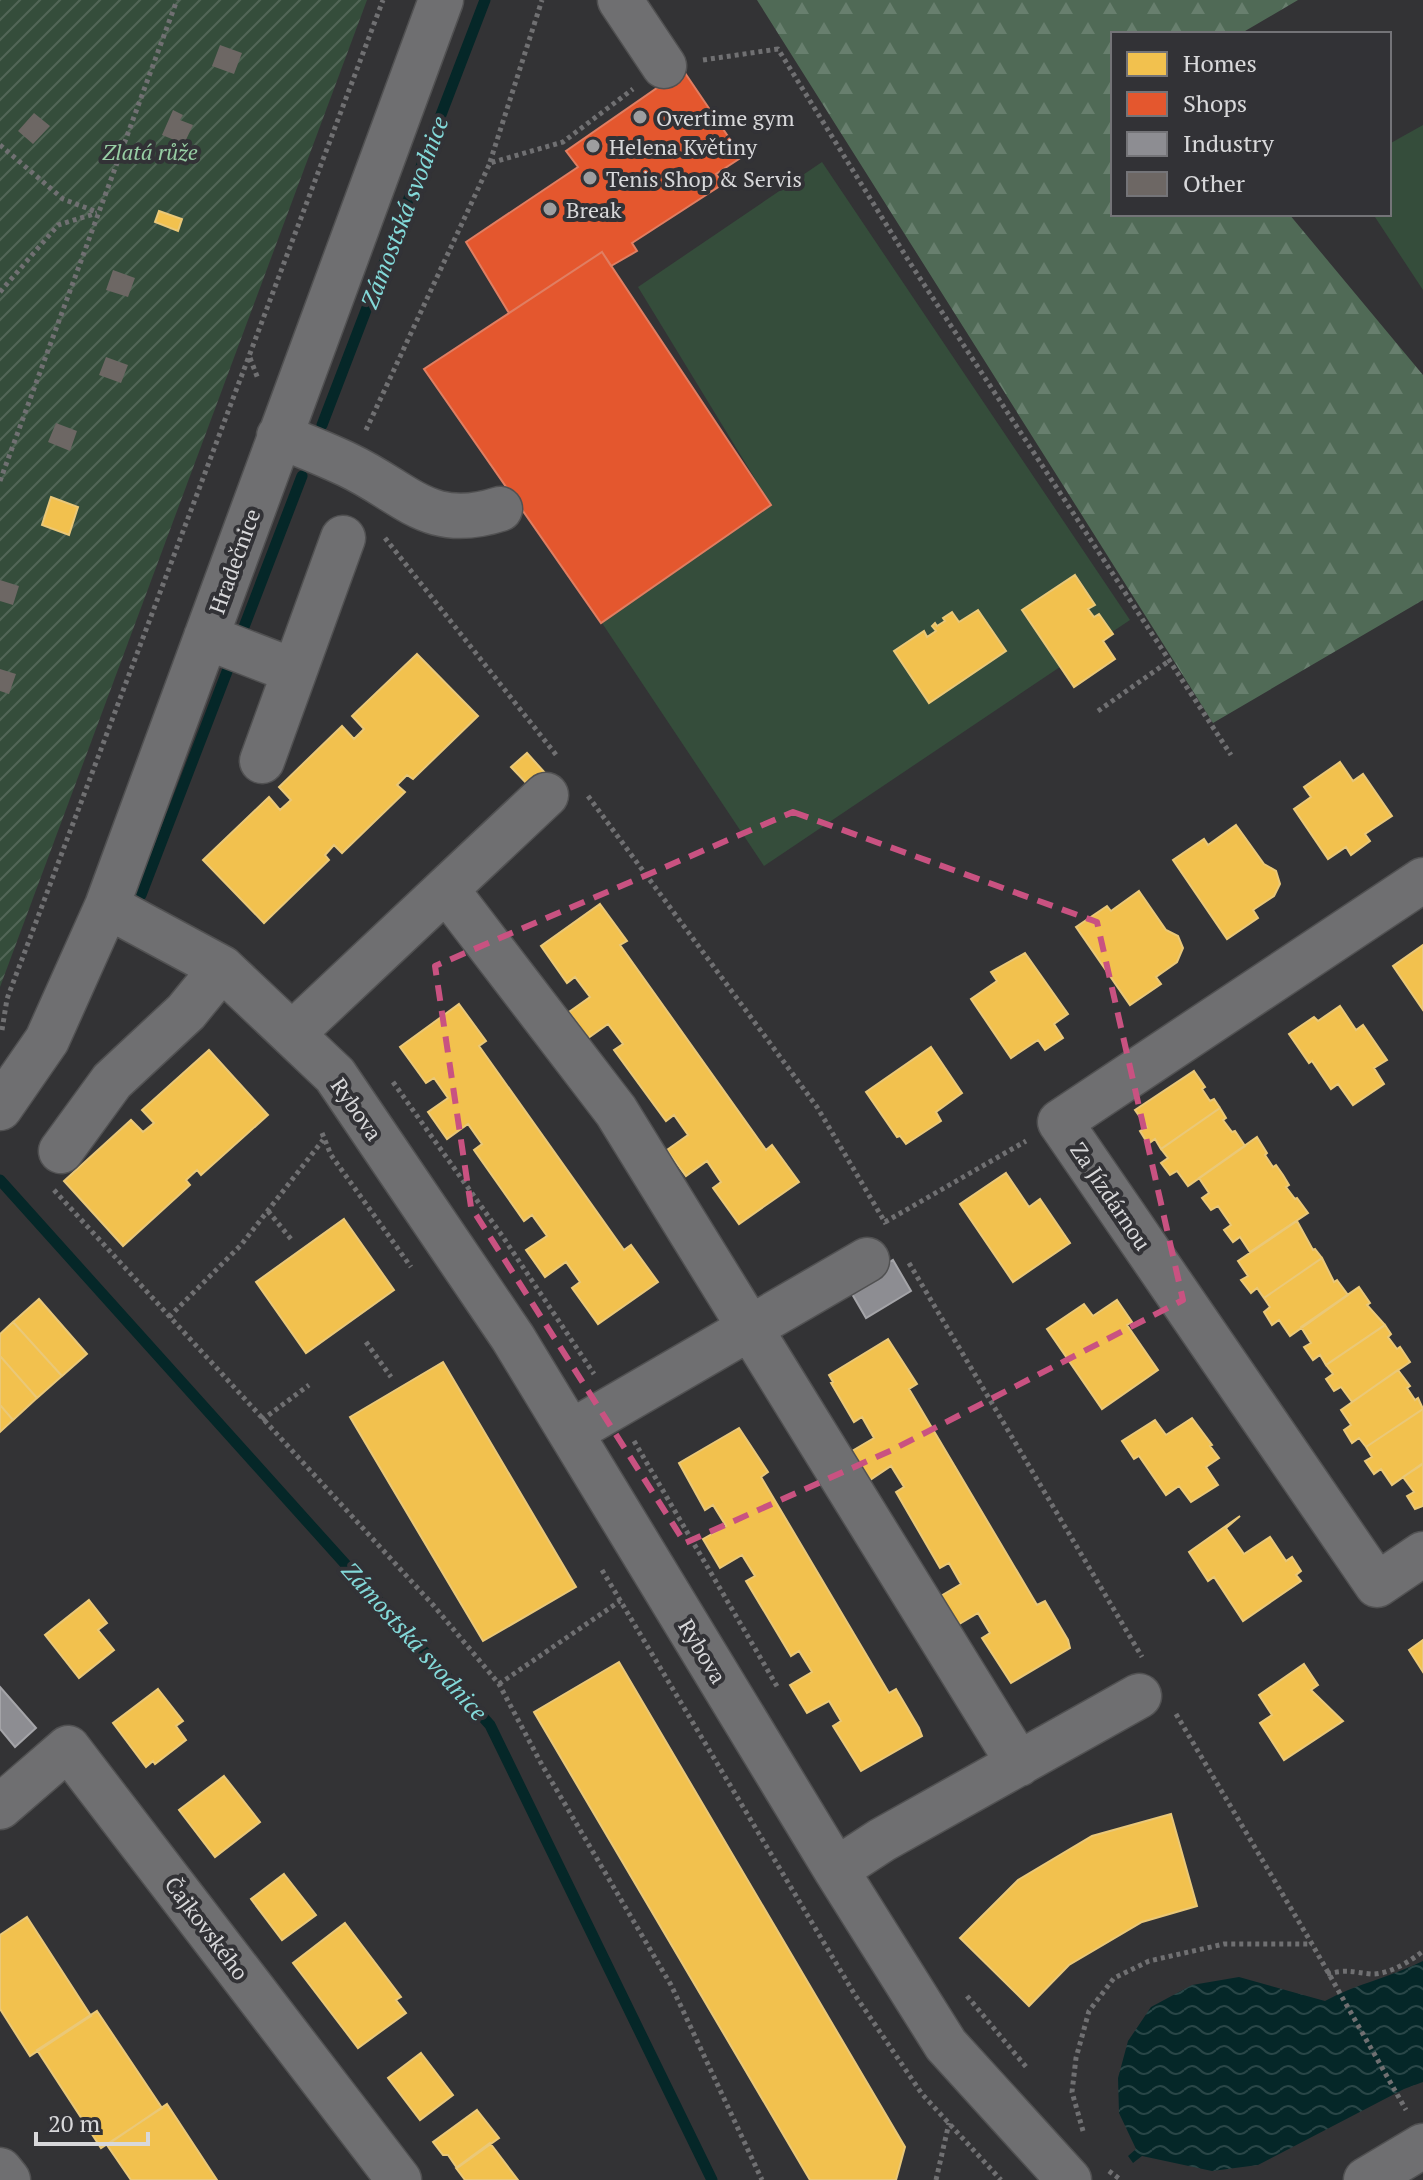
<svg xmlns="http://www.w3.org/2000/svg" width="1423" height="2180" font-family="'PT Serif',serif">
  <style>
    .grass { fill: #354d3b }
    .forest { fill: url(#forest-firs) }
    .garden { fill: url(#garden-furrows) }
    .water { fill: url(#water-waves) }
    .homes { fill: #f2c14e; stroke: #eac878; stroke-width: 2 }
    .shops { fill: #e4572e; stroke: #e07e62; stroke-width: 2 }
    .industry { fill: #8d8d92; stroke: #a4a4a8; stroke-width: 2 }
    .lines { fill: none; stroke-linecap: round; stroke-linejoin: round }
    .stream { stroke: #052728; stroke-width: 11 }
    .building { fill: #6d6764 }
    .minor-casing { stroke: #515152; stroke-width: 47 }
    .path { stroke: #707072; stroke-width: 5; stroke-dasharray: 4 4; stroke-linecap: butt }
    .minor { stroke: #6f6f71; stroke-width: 44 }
    .marked { fill: none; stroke: #c95281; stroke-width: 6; stroke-dasharray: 16 10; stroke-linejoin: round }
    .poi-dot { fill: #9e9ea0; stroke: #323236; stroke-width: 3 }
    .labels { text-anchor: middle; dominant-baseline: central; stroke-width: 8; stroke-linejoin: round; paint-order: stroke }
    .poi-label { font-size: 22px; fill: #d8d8da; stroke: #323236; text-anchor: start }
    .park-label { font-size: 22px; font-style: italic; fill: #97cea4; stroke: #323236 }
    .street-label { font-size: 22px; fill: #d8d8da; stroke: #323236 }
    .water-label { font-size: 24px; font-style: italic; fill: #83d9d9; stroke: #323236 }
  </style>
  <defs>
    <pattern id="forest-firs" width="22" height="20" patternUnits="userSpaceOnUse" patternTransform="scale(2)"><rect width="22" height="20" fill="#506a56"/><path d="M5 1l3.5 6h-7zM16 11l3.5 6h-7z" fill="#687f6e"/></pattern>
    <pattern id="garden-furrows" width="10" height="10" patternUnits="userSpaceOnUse" patternTransform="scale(2)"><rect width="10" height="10" fill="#354d3b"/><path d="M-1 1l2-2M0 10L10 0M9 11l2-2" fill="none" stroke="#526657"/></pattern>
    <pattern id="water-waves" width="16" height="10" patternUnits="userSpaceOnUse" patternTransform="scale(2)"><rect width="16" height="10" fill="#052728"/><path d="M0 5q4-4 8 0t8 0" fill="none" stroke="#294647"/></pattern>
  </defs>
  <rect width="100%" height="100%" fill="#333335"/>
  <!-- grass -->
  <path class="grass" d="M1423 125V290L1373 214H1389V144Z
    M822 162 1130 620 764 866 600 620 771 505 638 287Z"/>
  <!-- forest -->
  <path class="forest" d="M757 0H1298L1240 34H1113V214H1289L1423 375V600L1213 723Z"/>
  <!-- garden -->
  <path class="garden" d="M0 0H367L0 987Z"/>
  <!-- water -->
  <path class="water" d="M1423 1961V2082L1404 2089 1258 2165 1212 2171 1142 2156 1133 2163 1128 2156 1136 2149 1119 2113 1118 2078 1128 2041 1151 2007 1192 1985 1239 1977 1325 2001C1356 1984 1391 1977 1423 1961Z"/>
  <!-- homes -->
  <path class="homes" d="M159 211 182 219 178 231 155 222Z
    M51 497 78 507 69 535 42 525Z
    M1075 575 1095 605 1088 609 1094 617 1099 614 1113 634 1103 641 1115 659 1074 687 1022 610Z
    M978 610 1006 651 929 703 894 651 924 631 927 637 936 631 932 626 935 623 937 626 945 621 943 618 952 612 959 622Z
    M417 654 478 716 413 779 407 775 397 785 405 792 342 853 334 845 325 855 329 860 264 923 203 860 269 797 280 810 291 800 279 787 342 726 354 739 364 729 352 716Z
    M527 753 546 774 531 788 511 767Z
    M1340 762 1353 781 1363 774 1392 816 1365 834 1370 841 1351 855 1346 847 1328 859 1294 809 1311 797 1304 787Z
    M1236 825 1264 864 1276 871 1280 884 1274 896 1253 910 1258 918 1227 939 1173 860 1204 839 1208 845Z
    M1139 891 1166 930 1178 936 1183 948 1177 962 1156 977 1161 984 1130 1005 1076 927 1107 906 1111 911Z
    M600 904 627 941 620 945 766 1150 772 1145 799 1182 739 1224 713 1188 721 1182 707 1161 686 1176 667 1150 688 1135 674 1115 666 1121 614 1050 623 1044 608 1024 588 1038 569 1012 590 997 575 977 567 983 541 946Z
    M1423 945V1010L1393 966Z
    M1025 953 1068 1014 1054 1024 1063 1038 1045 1050 1038 1040 1011 1058 971 999 997 981 991 972Z
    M459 1004 486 1041 479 1046 624 1250 631 1245 658 1282 598 1324 572 1288 580 1282 566 1262 545 1277 526 1250 547 1236 532 1215 524 1221 474 1150 482 1144 468 1124 447 1139 428 1112 448 1098 434 1078 426 1083 400 1047Z
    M1340 1006 1356 1030 1363 1025 1387 1060 1374 1068 1384 1084 1353 1105 1338 1084 1331 1089 1312 1061 1309 1063 1289 1034 1314 1017 1318 1021Z
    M931 1047 962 1093 936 1112 941 1121 906 1144 900 1136 897 1137 866 1092Z
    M209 1050 268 1115 201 1175 197 1170 186 1180 190 1185 123 1246 64 1181 131 1120 143 1132 154 1123 142 1110Z
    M1194 1071 1205 1087 1202 1089 1210 1101 1214 1099 1220 1108 1161 1149 1155 1139 1148 1144 1140 1131 1147 1127 1135 1110Z
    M1220 1108 1226 1118 1223 1120 1232 1132 1235 1131 1245 1146 1188 1186 1177 1171 1170 1175 1161 1163 1168 1158 1161 1149Z
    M1257 1137 1267 1153 1265 1155 1273 1167 1276 1165 1283 1175 1289 1185 1286 1187 1295 1199 1297 1198 1308 1213 1250 1252 1240 1237 1233 1242 1224 1230 1231 1225 1218 1206 1211 1210 1202 1198 1209 1193 1199 1178Z
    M1006 1173 1029 1207 1040 1199 1070 1243 1013 1282 960 1204Z
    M344 1219 394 1290 306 1353 256 1282Z
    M1297 1221 1313 1250 1315 1249 1322 1258 1264 1298 1257 1288 1251 1293 1241 1280 1248 1276 1238 1261Z
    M1322 1258 1334 1282 1337 1280 1348 1295 1290 1336 1279 1320 1272 1325 1264 1312 1270 1307 1264 1298Z
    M1359 1287 1370 1303 1367 1305 1385 1325 1326 1365 1320 1355 1313 1360 1304 1347 1311 1343 1301 1327Z
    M39 1299 87 1354 62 1376 13 1322Z
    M1117 1300 1132 1322 1127 1325 1158 1370 1102 1409 1047 1329 1084 1304 1093 1316Z
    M13 1322 62 1376 37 1398 0 1356V1334Z
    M1385 1325 1391 1334 1388 1337 1397 1349 1400 1347 1410 1362 1352 1402 1341 1387 1334 1391 1326 1379 1333 1374 1326 1365Z
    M888 1339 917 1384 909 1389 1037 1605 1045 1601 1068 1640 1070 1648 1011 1683 982 1638 990 1633 978 1613 956 1626 939 1597 961 1584 949 1563 940 1568 896 1492 904 1487 891 1466 870 1480 852 1451 874 1438 862 1417 854 1422 831 1383 833 1382 829 1375Z
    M0 1356 37 1398 13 1420 0 1405Z
    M443 1362 576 1587 483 1641 350 1417Z
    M1398 1370 1410 1386 1407 1388 1415 1400 1418 1398 1423 1409 1366 1447 1359 1438 1352 1443 1344 1430 1351 1425 1341 1410Z
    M0 1405 13 1420 0 1432Z
    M1423 1409V1463L1392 1485 1381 1469 1374 1474 1365 1461 1372 1457 1366 1447Z
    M1192 1418 1212 1445 1210 1446 1219 1458 1206 1467 1218 1485 1191 1502 1179 1486 1166 1495 1139 1456 1134 1459 1122 1441 1155 1420 1166 1435Z
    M739 1428 768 1472 761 1477 889 1693 896 1689 919 1728 922 1736 861 1771 833 1726 841 1721 829 1701 807 1713 790 1685 812 1672 799 1651 791 1656 746 1581 755 1576 742 1555 720 1568 703 1539 726 1526 713 1505 705 1510 679 1463Z
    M1423 1464V1506L1415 1509 1407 1496 1414 1492 1403 1477Z
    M1240 1516 1226 1528 1244 1554 1270 1537 1286 1561 1292 1557 1301 1571 1296 1575 1301 1581 1243 1621 1214 1577 1208 1581 1189 1552Z
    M89 1600 107 1623 98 1630 114 1650 79 1678 45 1635Z
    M1423 1640V1672L1409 1650Z
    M619 1662 905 2147 896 2180H810L534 1712Z
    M1304 1664 1318 1685 1311 1690 1343 1721 1284 1760 1260 1723 1272 1715 1259 1695Z
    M158 1689 183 1721 176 1726 186 1740 155 1764 153 1761 146 1767 113 1723Z
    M224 1776 260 1822 215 1857 179 1810Z
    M1171 1814 1197 1906 1142 1922 1069 1965 1029 2006 960 1938 1018 1880 1092 1836Z
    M284 1874 316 1915 282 1940 251 1899Z
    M27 1917 91 2016 30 2056 0 2009V1935Z
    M345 1923 401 1997 396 2000 406 2013 358 2048 293 1963Z
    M97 2011 162 2108 101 2148 37 2050Z
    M421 2053 453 2095 420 2120 388 2078Z
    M167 2104 217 2180H131L107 2145Z
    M477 2110 499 2138 457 2168 448 2155H443L433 2142Z
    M490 2143 518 2180H465L456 2168Z"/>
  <!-- shops -->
  <path class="shops" d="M683 70 742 157 716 174 723 184 632 243 637 251 611 266 602 252 509 313 466 242 578 167 566 151Z
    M602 252 771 505 601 623 424 369Z"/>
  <!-- industry -->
  <path class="industry" d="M893 1260 911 1291 866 1318 848 1287Z
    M0 1687 36 1728 15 1747 0 1729Z"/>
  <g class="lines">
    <!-- stream -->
    <path class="stream" d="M322 425 485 0
      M239 640 302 476
      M141 895 233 656
      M0 1180 490 1725 712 2180"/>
  </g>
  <!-- building -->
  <path class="building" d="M220 45 242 53 234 74 212 66Z
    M173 110 183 115 180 120 193 125 184 144 162 135Z
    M34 113 50 126 33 144 18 131Z
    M113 270 135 278 128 297 106 290Z
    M106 357 128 365 121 383 99 375Z
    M56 423 77 431 70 451 48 442Z
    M0 580 19 586 13 605 0 601Z
    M0 669 16 674 9 694 0 691Z"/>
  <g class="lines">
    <defs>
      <path id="minor" d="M620 0 664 66
        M279 436C302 445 325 454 348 465 407 493 429 532 500 509
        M206 637 294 671
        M262 761 343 538
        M1423 880 1060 1122 1377 1585 1423 1554
        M446 889 616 1111 1019 1764
        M107 906 222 968 335 1075 513 1338 836 1870 946 2045 1069 2180
        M292 1034 546 795
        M0 1108 47 1040 107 906 441 0
        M61 1151 112 1081 186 1012 222 968
        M571 1432 867 1260
        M0 1807 68 1748 399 2180
        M836 1870 882 1840 1139 1696
        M0 2170 8 2180
        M1366 2180 1423 2146"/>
    </defs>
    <!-- minor casing -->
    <use href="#minor" class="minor-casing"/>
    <!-- path -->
    <path class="path" d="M703 60 778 49 910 263 1231 755
      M0 145 63 199 97 212
      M490 162 542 0
      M0 292 58 225 97 213
      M250 358 258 379
      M366 430 490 163 563 142 633 89
      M0 481 177 0
      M385 538 557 756
      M1098 711 1169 661
      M588 796 817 1107 886 1224
      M2 1030 7 999 383 0
      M393 1082 503 1237 594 1374
      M322 1133 331 1155 411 1267
      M54 1190 434 1606 499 1684 542 1765 671 1985 762 2180
      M268 1211 291 1239
      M885 1222 1026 1141
      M909 1263 1142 1657
      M169 1317 241 1245 323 1140
      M366 1342 391 1377
      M262 1420 309 1385
      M634 1441 778 1688
      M602 1570 855 1995 922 2094 1001 2180
      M499 1684 620 1601
      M1176 1714 1312 1944 1406 2110
      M1327 1974C1348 1969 1351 1972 1371 1974 1388 1975 1411 1961 1423 1951
      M967 1996 1027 2068
      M1083 2131 1072 2092 1076 2058 1089 2011 1114 1978 1149 1961 1224 1944H1312
      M1109 2171 1121 2180
      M936 2180 949 2123"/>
    <!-- minor -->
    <use href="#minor" class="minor"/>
  </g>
  <!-- marked area -->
  <path class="marked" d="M793 812 1097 922 1183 1300 892 1450 685 1543 471 1207 435 966Z"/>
  <!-- markers -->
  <g class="poi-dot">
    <circle cx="640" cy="117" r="8"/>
    <circle cx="593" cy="146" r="8"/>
    <circle cx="590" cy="178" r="8"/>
    <circle cx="550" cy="209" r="8"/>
  </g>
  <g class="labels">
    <!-- poi labels -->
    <g class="poi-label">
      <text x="656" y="117">Overtime gym</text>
      <text x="609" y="146">Helena Květiny</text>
      <text x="606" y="178">Tenis Shop &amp; Servis</text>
      <text x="566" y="209">Break</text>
    </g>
    <!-- park labels -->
    <g class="park-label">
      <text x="150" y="151">Zlatá růže</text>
    </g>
    <!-- street labels -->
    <g class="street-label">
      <text transform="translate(234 561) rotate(-70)">Hradečnice</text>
      <text transform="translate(357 1109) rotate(55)">Rybova</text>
      <text transform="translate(1111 1196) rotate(56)">Za Jízdárnou</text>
      <text transform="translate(703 1651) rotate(59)">Rybova</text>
      <text transform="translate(207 1928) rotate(53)">Čajkovského</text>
    </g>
    <!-- water labels -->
    <g class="water-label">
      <text transform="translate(404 212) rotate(-69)">Zámostská svodnice</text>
      <text transform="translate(415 1641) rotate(48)">Zámostská svodnice</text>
    </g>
  </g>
  <!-- legend -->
  <rect x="1111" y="32" width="280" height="184" fill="#323236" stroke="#747478" stroke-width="2"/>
  <rect x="1127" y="52" width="40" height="24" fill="#f2c14e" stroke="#747478" stroke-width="2"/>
  <text x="1183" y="72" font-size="24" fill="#d8d8da">Homes</text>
  <rect x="1127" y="92" width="40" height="24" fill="#e4572e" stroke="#747478" stroke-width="2"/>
  <text x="1183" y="112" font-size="24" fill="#d8d8da">Shops</text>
  <rect x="1127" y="132" width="40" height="24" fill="#8d8d92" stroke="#747478" stroke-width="2"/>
  <text x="1183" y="152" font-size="24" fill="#d8d8da">Industry</text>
  <rect x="1127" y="172" width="40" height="24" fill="#6d6764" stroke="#747478" stroke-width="2"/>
  <text x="1183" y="192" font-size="24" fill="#d8d8da">Other</text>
  <!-- scale -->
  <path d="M36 2132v12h112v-12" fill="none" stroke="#d8d8da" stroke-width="4"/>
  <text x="48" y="2132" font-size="24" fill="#d8d8da" stroke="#323236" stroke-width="6" paint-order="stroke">20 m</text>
</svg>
